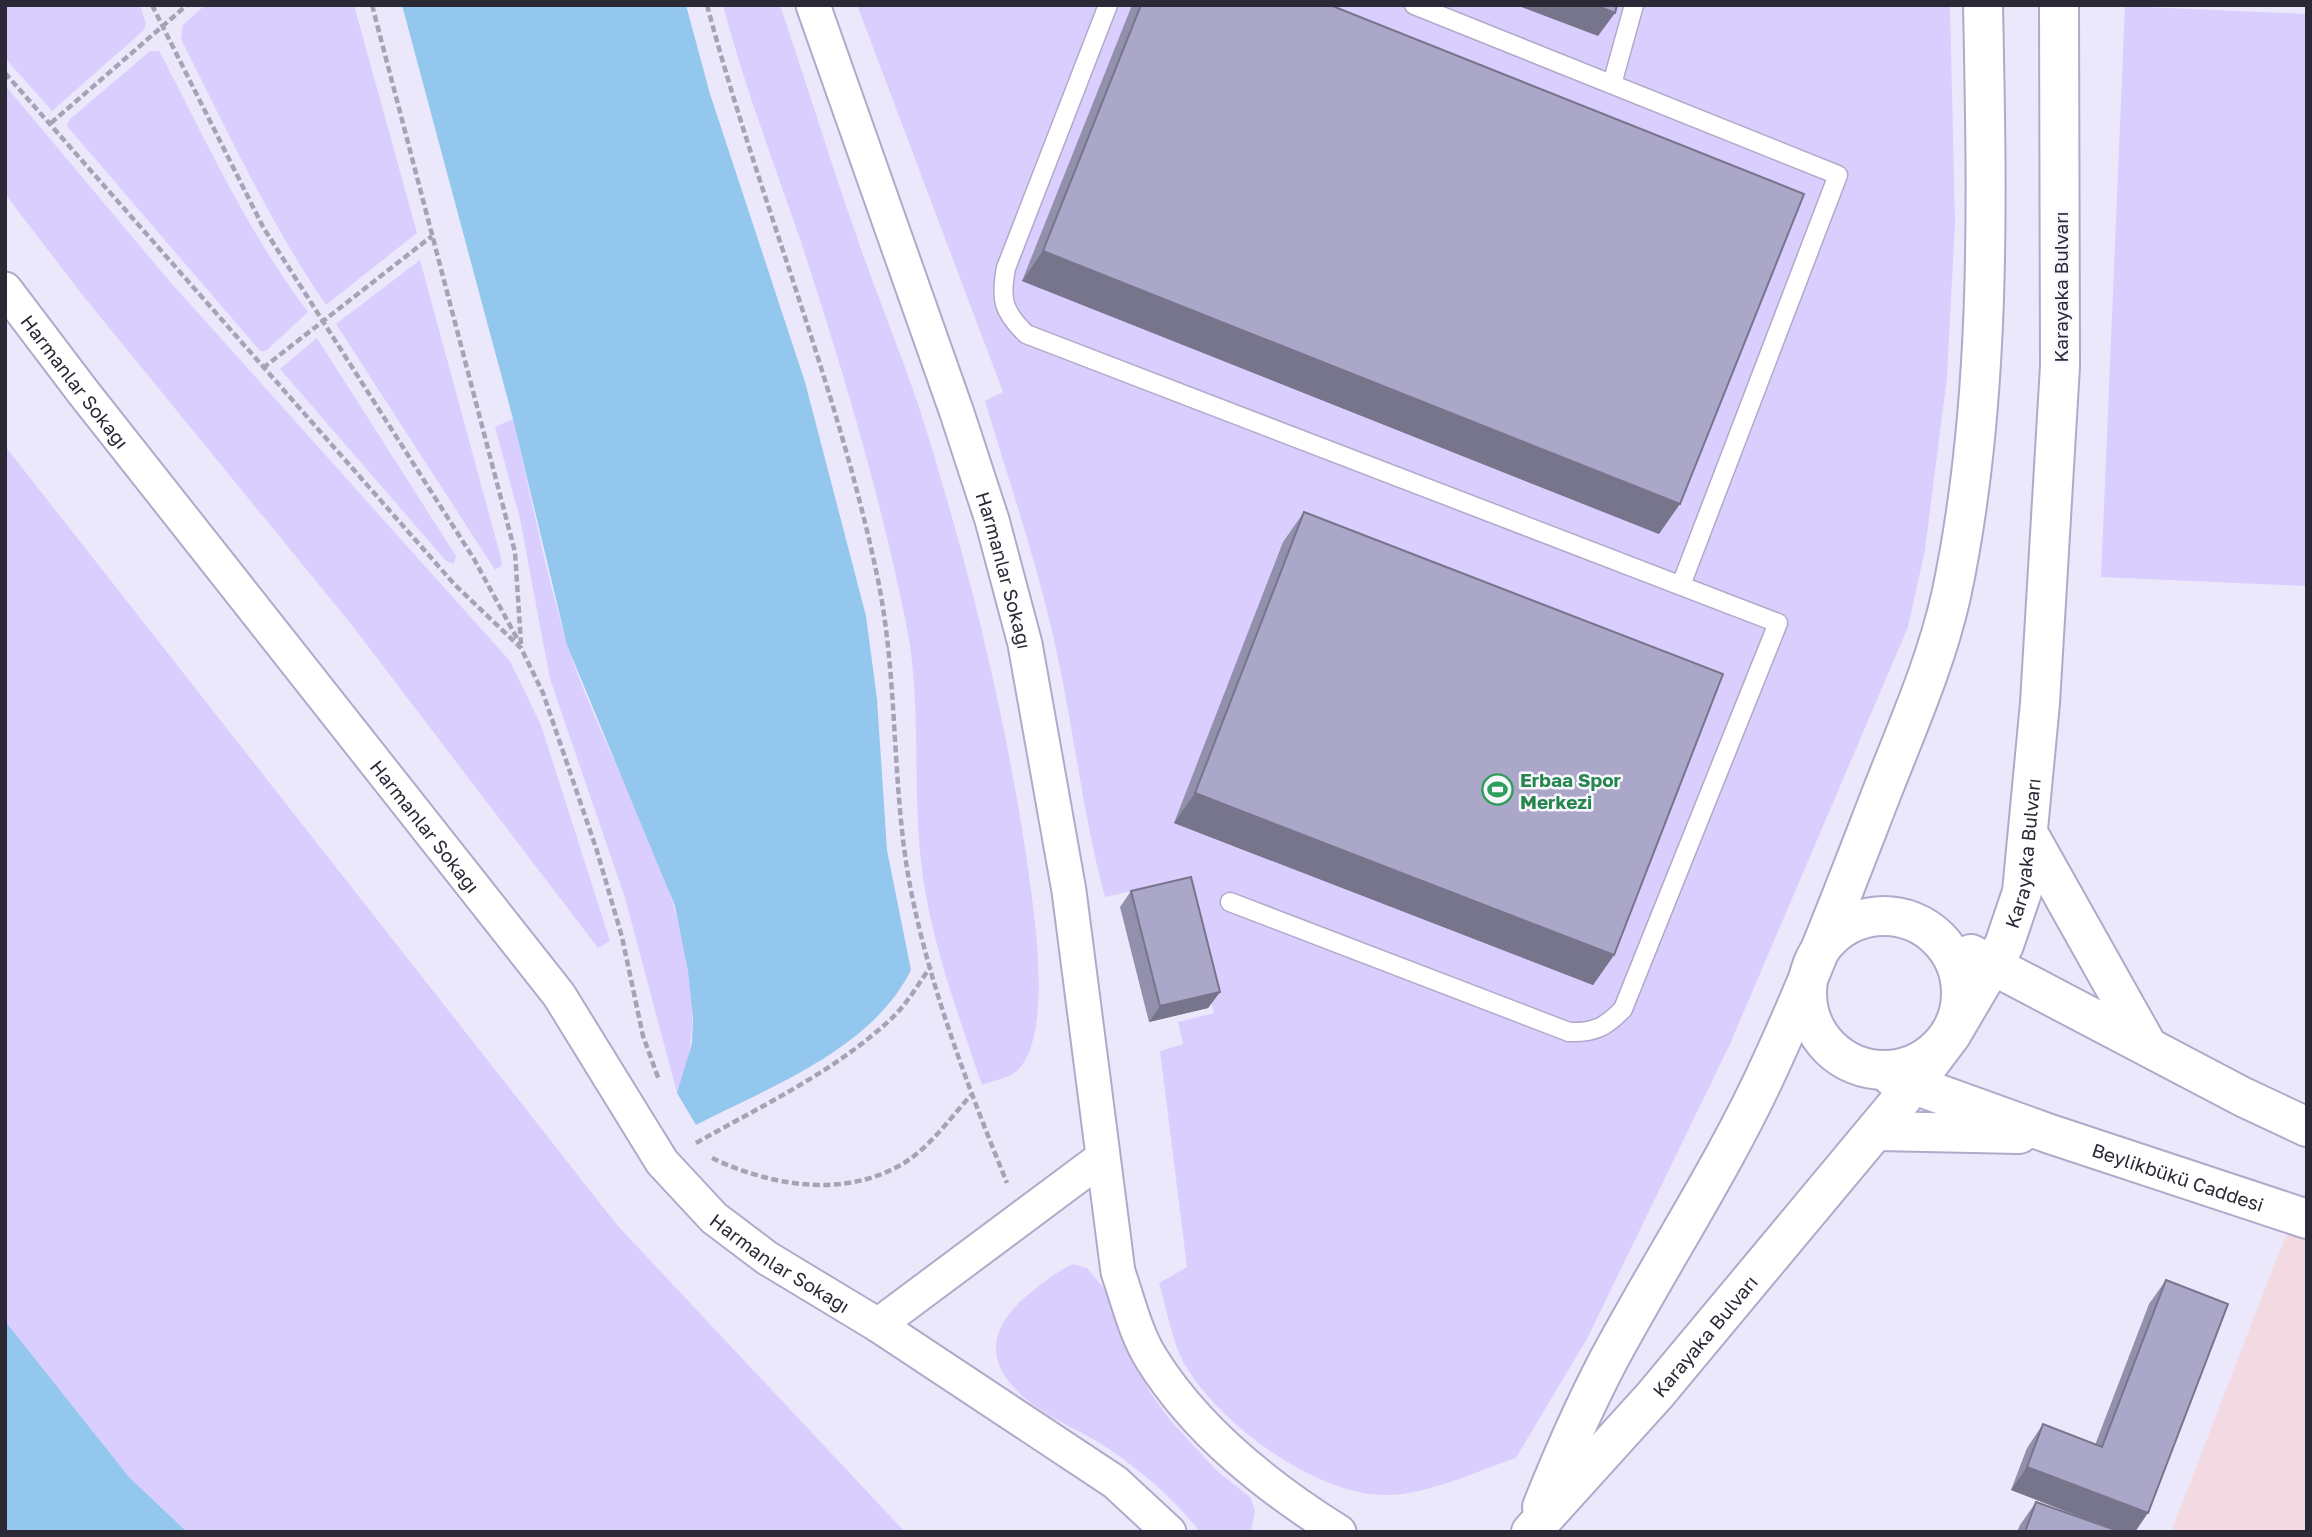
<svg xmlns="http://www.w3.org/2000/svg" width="2312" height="1537" font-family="'Golos Text',sans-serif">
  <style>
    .industrial { fill: #f2d9e2 }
    .green { fill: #daceff }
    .water { fill: #93c7ed }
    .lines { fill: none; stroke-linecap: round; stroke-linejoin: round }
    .lane-casing { stroke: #b1a9c9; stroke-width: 21 }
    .street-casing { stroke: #b1a9c9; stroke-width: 37 }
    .secondary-casing { stroke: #b1a9c9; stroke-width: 42 }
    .path { stroke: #a6a3b4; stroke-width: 4.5; stroke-dasharray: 7 3.5; stroke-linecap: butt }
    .lane { stroke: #fff; stroke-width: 18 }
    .street { stroke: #fff; stroke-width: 33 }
    .secondary { stroke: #fff; stroke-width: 38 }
    .wall { fill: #9290ac }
    .shaded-wall { fill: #77758c }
    .building { fill: #aaa7c8; stroke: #77758c; stroke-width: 2 }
    .labels { text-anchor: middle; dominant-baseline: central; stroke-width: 5; stroke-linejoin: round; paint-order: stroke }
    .street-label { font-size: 19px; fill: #2c2936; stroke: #f9f7fe }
    .leisure-label { font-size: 19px; font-weight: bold; fill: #27864d; stroke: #f9f7fe; text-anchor: start }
  </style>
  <rect width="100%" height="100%" fill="#ece8fc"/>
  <!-- industrial -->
  <path class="industrial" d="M2307 1186V1532H2171L2275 1263Z"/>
  <!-- green -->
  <path class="green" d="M5 5H140L146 24 143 31 52 111 5 58Z
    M205 5H354L417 233 326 305C269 221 226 129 181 39L183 25Z
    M723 5H780C807 85 832 166 860 246 881 307 907 367 926 429 972 578 1009 729 1030 883 1036 927 1051 1033 1019 1069 1012 1077 993 1081 982 1085 957 1010 927 932 920 852 913 778 921 702 907 628 881 497 842 367 800 239 773 161 744 85 723 5Z
    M857 5H1950L1955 223 1947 377 1925 550 1908 627 1730 1044 1588 1337 1516 1458C1476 1471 1430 1494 1388 1495 1319 1497 1222 1426 1187 1368 1172 1344 1167 1310 1159 1283L1187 1267 1160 1051 1183 1044 1178 1022 1214 1013 1191 925 1202 922 1186 879 1105 897C1085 823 1076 748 1061 673 1043 581 1012 491 985 401L1003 392Z
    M2125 6 2307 14V586L2101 577Z
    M150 51H159L163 58C208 145 249 234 308 312L266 351H260L67 126 69 120Z
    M5 85 165 276 510 661 541 725 610 941 598 948 351 624 84 297 5 194Z
    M420 260 501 558 502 565 495 570 336 324Z
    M317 338 456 556 454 564 446 561 280 369Z
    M513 419C531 494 545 572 568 646 609 779 736 952 677 1093L625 898 550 679 520 519 495 427Z
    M5 446 617 1225 905 1532H187L129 1477 5 1321Z
    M1073 1264 1087 1268 1104 1288 1148 1389 1170 1420 1217 1471 1250 1497 1255 1510 1251 1532H1200C1173 1498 1145 1474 1109 1449 1086 1433 1058 1423 1035 1406 986 1370 982 1333 1029 1294 1044 1282 1056 1272 1073 1264Z"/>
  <!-- water -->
  <path class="water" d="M402 5H686L710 94 805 382 866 616 877 699 887 850 911 970C872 1049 770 1087 696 1125L677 1093 692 1043 693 1018 688 971 675 906 567 645 513 419Z
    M5 1321 129 1477 187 1532H5Z"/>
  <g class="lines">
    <defs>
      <path id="lane" d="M1108 5 1006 268C1000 300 1003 311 1026 334L1778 623 1623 1009C1606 1027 1594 1033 1569 1032L1230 902
        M1414 5 1838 175 1681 585
        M1612 84 1634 5"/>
      <g id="street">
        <path id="s1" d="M813 5 957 413 992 520 1025 644 1069 891 1118 1272C1128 1300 1135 1332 1151 1358 1196 1431 1267 1487 1339 1532"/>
        <path id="s2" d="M5 289 83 392 559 995 662 1162 714 1218 767 1258 878 1325 1115 1482 1169 1532"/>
        <path d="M878 1325 1102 1158"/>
      </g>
      <g id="secondary">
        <path d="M2028 833 2147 1045"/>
        <circle cx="1884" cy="993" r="77"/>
        <path d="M1971 954 2243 1097 2307 1127"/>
        <path id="s3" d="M1892 1077 2050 1134 2307 1219"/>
        <path d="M1878 1131 2019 1134"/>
        <path d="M1542 1507C1562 1457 1583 1409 1608 1361 1662 1260 1726 1164 1773 1059 1813 972 1847 882 1882 792 1907 728 1936 663 1951 596 1992 404 1987 200 1983 5"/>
        <path id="s4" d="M1531 1532 1655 1395 1914 1084 1951 1035 2004 945 2022 892 2040 703 2060 366 2059 5"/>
      </g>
    </defs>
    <!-- lane casing -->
    <use href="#lane" class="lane-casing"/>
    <!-- street casing -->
    <use href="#street" class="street-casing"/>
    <!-- secondary casing -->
    <use href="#secondary" class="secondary-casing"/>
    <!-- path -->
    <path class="path" d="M152 5 263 227 474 559 520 644
      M372 5 515 552 521 644
      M707 5C758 197 836 381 877 575 897 670 892 767 906 862 922 967 967 1085 1007 1183
      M5 73 455 585 521 648 543 693 597 851 622 937 643 1036 659 1080
      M51 123 187 5
      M263 368 432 236
      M696 1143C763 1105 836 1071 892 1018 907 1004 919 983 931 966
      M712 1158C771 1186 844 1199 904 1163 931 1146 951 1117 972 1094"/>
    <!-- lane -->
    <use href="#lane" class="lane"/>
    <!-- street -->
    <use href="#street" class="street"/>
    <!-- secondary -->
    <use href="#secondary" class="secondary"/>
  </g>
  <!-- wall -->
  <path class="wall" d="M1132 5H1330L1659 534 1022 281Z
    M1304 512 1614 955 1593 985 1174 823 1283 542Z
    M1131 891 1220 992 1208 1008 1149 1022 1120 907Z
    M2166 1280 2135 1532H2017L2020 1525 2036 1502 2106 1527 2011 1490 2027 1448 2043 1424 2095 1445 2149 1304Z"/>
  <!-- shaded-wall -->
  <path class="shaded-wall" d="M1516 5H1595L1615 13 1598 36Z
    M1043 251 1680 504 1659 534 1022 281Z
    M1195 793 1614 955 1593 985 1174 823Z
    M1220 992 1208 1008 1149 1022 1160 1006Z
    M2027 1467 2148 1513 2135 1532H2120L2011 1490Z"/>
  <!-- building -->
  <path class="building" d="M1141 5H1330L1804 194 1680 504 1043 251Z
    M1595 5H1617L1615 13Z
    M1304 512 1723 674 1614 955 1195 793Z
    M1191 877 1220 992 1160 1006 1131 891Z
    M2166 1280 2228 1304 2148 1513 2027 1467 2043 1424 2102 1447Z
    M2036 1502 2121 1532H2025Z"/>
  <!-- icons -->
  <defs>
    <symbol id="stadium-ring" viewBox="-11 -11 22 22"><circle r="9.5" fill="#f9f7fe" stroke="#2e9e5b" stroke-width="1.5"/><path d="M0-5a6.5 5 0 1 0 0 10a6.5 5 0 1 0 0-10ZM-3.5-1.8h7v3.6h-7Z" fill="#2e9e5b"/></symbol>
  </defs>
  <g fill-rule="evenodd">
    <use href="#stadium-ring" x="1480" y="772" width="35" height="35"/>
  </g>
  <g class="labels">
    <!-- street labels -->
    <g class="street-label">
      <text transform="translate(2060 287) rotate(-90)">Karayaka Bulvarı</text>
      <text stroke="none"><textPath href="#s2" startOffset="116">Harmanlar Sokağı</textPath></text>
      <text stroke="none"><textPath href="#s1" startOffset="597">Harmanlar Sokağı</textPath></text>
      <text stroke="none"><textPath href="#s2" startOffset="682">Harmanlar Sokağı</textPath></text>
      <text stroke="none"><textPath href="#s4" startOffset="850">Karayaka Bulvarı</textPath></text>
      <text stroke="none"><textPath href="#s3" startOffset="303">Beylikbükü Caddesi</textPath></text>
      <text stroke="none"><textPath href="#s2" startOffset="1250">Harmanlar Sokağı</textPath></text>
      <text stroke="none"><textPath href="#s4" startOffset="262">Karayaka Bulvarı</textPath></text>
    </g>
    <!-- leisure labels -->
    <g class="leisure-label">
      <text x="1520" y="779">Erbaa Spor<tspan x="1520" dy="22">Merkezi</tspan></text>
    </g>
  </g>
  <!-- border -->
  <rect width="2312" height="1537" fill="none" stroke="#2c2936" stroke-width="14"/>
</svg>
